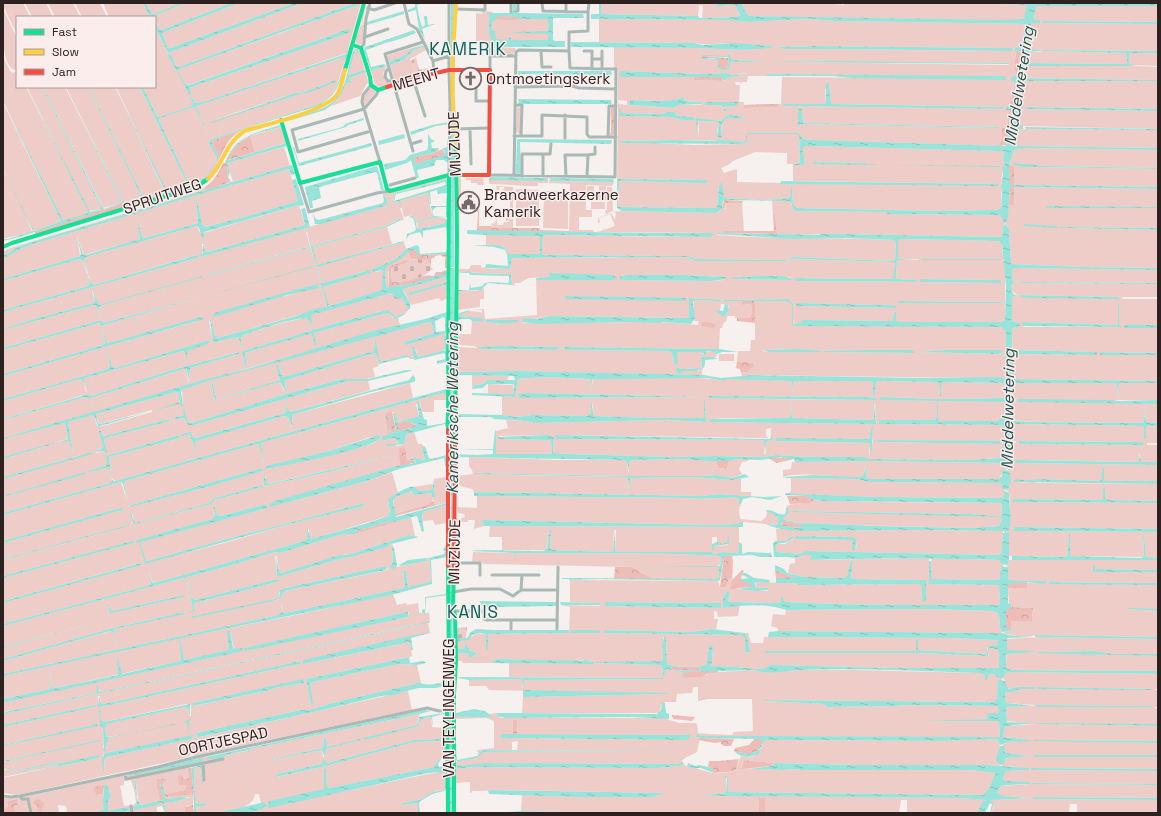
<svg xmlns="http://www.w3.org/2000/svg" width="1161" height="816" font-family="'Space Grotesk',sans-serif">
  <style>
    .green { fill: #eecdc8; fill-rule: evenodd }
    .forest { fill: url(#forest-crowns) }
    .cemetery { fill: url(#cemetery-stones) }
    .water { fill: url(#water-ripples); fill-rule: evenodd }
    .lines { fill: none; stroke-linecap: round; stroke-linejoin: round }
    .street { stroke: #a8b9b6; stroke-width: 3 }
    .fast { stroke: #16e098; stroke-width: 4 }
    .slow { stroke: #ffcf43; stroke-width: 4 }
    .jam { stroke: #f24e42; stroke-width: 4 }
    .labels { text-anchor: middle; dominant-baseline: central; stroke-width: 3; stroke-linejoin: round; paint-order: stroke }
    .poi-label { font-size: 15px; fill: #2e2221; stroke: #faedeb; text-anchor: start }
    .street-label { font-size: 15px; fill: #2e2221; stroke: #faedeb }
    .water-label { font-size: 16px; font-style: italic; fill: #21524d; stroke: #faedeb }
    .quarter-label { font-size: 17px; letter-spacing: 1px; fill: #00645c; stroke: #faedeb }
  </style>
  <defs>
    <pattern id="forest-crowns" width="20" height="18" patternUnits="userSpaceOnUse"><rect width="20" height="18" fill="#efbdb7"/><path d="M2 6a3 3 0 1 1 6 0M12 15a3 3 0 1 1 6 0" fill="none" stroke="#cda29d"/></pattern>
    <pattern id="cemetery-stones" width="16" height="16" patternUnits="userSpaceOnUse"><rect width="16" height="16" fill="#eecdc8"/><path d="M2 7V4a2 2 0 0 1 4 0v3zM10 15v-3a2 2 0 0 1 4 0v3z" fill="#ccb0ac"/></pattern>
    <pattern id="water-ripples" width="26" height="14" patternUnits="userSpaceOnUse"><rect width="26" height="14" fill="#98e4da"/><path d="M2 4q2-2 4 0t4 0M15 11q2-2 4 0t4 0" fill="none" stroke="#83c3bb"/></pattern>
  </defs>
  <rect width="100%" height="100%" fill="#f6f0ee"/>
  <!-- green -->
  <path class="green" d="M3 3H23L30 17H17V34L3 6Z
    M25 3H46L53 17H32Z
    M48 3H73L80 17H55Z
    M75 3H100L107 17H82Z
    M103 3H143L150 17H109Z
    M146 3H181L154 14 151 13Z
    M185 3H231L161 30 159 29 154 16Z
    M239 3H294L170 48H168L162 33Z
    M302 3H355L179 67 176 66 171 54 169 55 176 70 178 71 180 69 356 6 358 3H361L347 53 203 102 195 103 192 97 190 98 193 103 192 106 159 117 157 116 143 87H155V27L168 53ZM337 33H349L189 88 188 89 185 88 179 72 185 84 188 85Z
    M366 3 362 25H363L367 6 369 3 365 19 364 41 362 44 358 45 355 40 362 23 361 17Z
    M601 3H720L716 5 717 7 729 5H735L740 15 737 17 702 18 703 6 699 5 698 16 603 14 601 12Z
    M742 3H827L844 5 845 3H844H964L1027 5C1028 9 1027 18 1023 20H929L885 18H821L751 16C746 15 742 8 742 3Z
    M1040 5 1158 6V22L1044 21 1043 23 1158 24V51L1044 50V51L1124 53H1126L1127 64 1025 63 1028 52H1041V50L1030 49 1029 47 1031 23H1040L1041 20 1033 19 1035 6Z
    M3 9 17 38V69L14 70C0 62 3 25 3 9Z
    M482 11H485V14L486 11 492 12 493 13H487L547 17 550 20 549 41H489V43L488 41H476V13L483 14 482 13Z
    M599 19 724 20 749 22 808 19 835 21 1026 24 1021 45 1016 47 1015 52H1016L1014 70 1018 74V76H1013L1011 81 1017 84V86H1014L1013 88 1010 105 1006 106 1009 110 1007 127 1002 128V139L998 146 814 140 803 139 800 134 798 133H747V136L748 134H799L800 162 793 164H787V153L755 152 733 161 728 165 721 168 724 173 737 169V182L823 184 950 185 998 184 793 181V165H802L805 164 803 148 805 146H809L999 151 1004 152 1003 160 1005 164C999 178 1002 194 1001 209L992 210 936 211 797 208 793 205 792 187H791V196L788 198 766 200 724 198 719 186 717 208 619 207 618 206 619 182 620 181 700 183H706L707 180 617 179 618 102 619 104 627 105V101L618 100V69H614V47L697 48 741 50 770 46C759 45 747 45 735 44 722 42 708 46 694 43L599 42ZM817 46 1011 48 1012 49 1011 51 812 49H785L775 47ZM730 52 731 60 767 62H732L730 64 729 68H718V61L717 60 701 59 702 56 727 57ZM827 61 832 62 1009 63 1008 65 793 62ZM622 71 702 74 727 73 732 75 748 73 727 78 724 81 694 80 693 77H621ZM768 74 912 76 1006 79 782 77 781 104H778V107L744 108V102H739L740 85H736L735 82H739L742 83V82H747L748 76H767ZM829 85 831 103 833 104 1003 107V109L783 106 784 104H824L826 102 825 90ZM685 96 684 99 685 101 701 102V105H678L674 108 629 105 630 100C643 100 676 104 685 96ZM705 102H738V104L737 106H724V109L731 110H723L722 105H705L704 104ZM620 109 621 113H622L663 114 666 112H675L677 116 690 117 695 118 694 120H682L672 117 620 116ZM798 110H802L803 122 805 123 998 127V128L802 124 799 125 798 131ZM728 115 746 117C738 119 734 117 729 118 722 120 720 129 722 135L718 137 717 131 719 122 698 121 699 129 698 136 697 119 721 121ZM676 140C700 141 722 140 745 142L747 141 742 144 693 145 621 141ZM811 162 865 163 876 165 866 164H814Z
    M422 45 423 46 417 47 402 58 389 62 387 56 388 55Z
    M424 47 426 50 410 59 417 76 395 82 390 65 404 60 414 50Z
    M496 47 515 48 516 50 512 55H492V51Z
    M357 50 359 51 365 70 348 75 354 51Z
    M1129 53H1158V66L1135 65 1134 66 1158 67V80L1023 78 1021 76 1024 66H1130L1129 64Z
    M3 56 10 71 13 73 17 71V87H26L88 212 86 214 65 221 63 220 60 215 3 101Z
    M344 57 346 59C336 80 342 90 319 104L211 139 209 143 217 157C213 172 206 179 191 183L188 181 159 120 160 118 194 107 210 137 196 107 197 106ZM336 80 308 93H303L211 121 295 93 304 92Z
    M386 66 387 67C382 71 383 75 385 80L391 84 381 87 377 86C373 83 374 76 371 71Z
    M366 72 368 82 360 96 331 106 339 98 346 83 352 81 349 78Z
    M1024 81H1158V109L1026 107V109L1158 111V129L1017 126 1018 111 1020 109H1023L1022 87 1020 86 1019 84Z
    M27 87H42L101 208V209L88 211Z
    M43 87H65L122 202 120 203 103 208Z
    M66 87H88L139 190 141 196 125 202 123 201Z
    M89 87H115L165 192 144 198Z
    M116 87H140L187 183 186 185 166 191Z
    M373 88 376 92 365 105 364 104 363 98 369 89Z
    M3 103 61 221 34 231 26 216 32 232 3 239V169L9 181 3 168Z
    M518 107 521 108 520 133 519 134 516 131 517 108Z
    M281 127 286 143 255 152 250 136Z
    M1026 129 1158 130V148L1019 146 1015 145 1013 143 1017 130Z
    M284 147 290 166 233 182 227 163Z
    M1028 148 1158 150V168L1048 166 1014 163 1040 167 1158 169V187L1014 185V166H1009V164L1010 163 1014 150Z
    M219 157 220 158C217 164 214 172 209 177 194 190 165 196 146 202L145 200 203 180 210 173Z
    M289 169 298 201 247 216 205 227 202 224 197 198 196 200 198 223 145 238 142 236 137 218 140 238 138 240 84 255 77 236 80 256 3 279V259L24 247 194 196Z
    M459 177 461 178V197L464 198V199H460V201L457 200Z
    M548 177V183H538V186C522 186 506 184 490 184L489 183V180L547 178Z
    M550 177 551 178V181L614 182 612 186 586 185V210H592V217H579V230H593L594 232H569L570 184 549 183Z
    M445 178 447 179 448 183 445 180 395 193 393 203 398 201 400 205V201L403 200 429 193 430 207 433 217 432 218 416 222 413 215 404 217 402 208H400L404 220 395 221 386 226 312 246 307 232H306L315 263 313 247 387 227 392 244 316 265 327 306 326 307 217 338 215 337 211 320 209 321 213 341 215 342 238 337 242 348 241 338 243 335C256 331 297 317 308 319L312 327 310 315 392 293 399 298H402L408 309H409L404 315 403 313 396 317 389 310H386L329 325 243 351 242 353 245 366H247L245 353 310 333 312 334 314 345H315L314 333 387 313H389L393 318H398L400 325 3 438V420L86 397 89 398 94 409 90 399 91 398 184 369 187 370 188 382 189 381 190 368 239 354 238 352 172 370 91 396 87 394 3 419V401L80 379 83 381 86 392 87 391 84 381 85 378 183 351 185 353 187 363V351L188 349 210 343 209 340 115 368 112 366 107 349 110 367 108 369 3 399V376L201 320 153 331 109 344 107 343 103 329 105 343 103 345 3 374V350L99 323 102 327 104 325 202 297 103 323 101 320 3 348V330L94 305 96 306 100 318 98 309 100 306 203 277 100 305 98 304 93 291H92L95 301 93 303 34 319 3 329V312L197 258V257L196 255 94 285 92 283 89 276H88L90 283 88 286 3 310V281L80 259 83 261 87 274 88 273 84 260 86 257 197 226 200 233H203L299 205 305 225 207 252 205 251 204 244H202L203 251 200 257 385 206 388 203 385 195 383 196V194ZM307 247 308 248 207 276V275ZM318 284 319 288 307 289 283 297 288 292Z
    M466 178H483L484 185H478L477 183H471V180H466Z
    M496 186 513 187V196H511L510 192 501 189H504V187H499L500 189 498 190V195L496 193 497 190Z
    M587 186H594V200H587Z
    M599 186H606V200H599Z
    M607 187H612L613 211 606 214 605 210H607Z
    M1014 187 1158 189V207H1046L1158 208V228L1060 227V228L1158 230V268L1082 267 1012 264 1011 262 1009 229 1006 223 1009 205H1014Z
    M204 188 205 191 19 246 3 256V251L14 247 193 193Z
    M516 189 539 190V226H516Z
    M544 191H568V229L543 228Z
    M507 192H509L511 197H513V217H511L508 221H506V218H510V196H507Z
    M772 200 790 201 792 207 795 211 886 212 888 214 997 215 1001 216 1005 224 1003 226 1002 236 1000 237 841 234 783 235 777 234 775 214 773 215Z
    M591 202H605V209H591Z
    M726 203H742L744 232 725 231 724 233H719L717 235C776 240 835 237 894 240L896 243 895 260 894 261 793 257 787 260 696 259 687 256 543 255 542 253 543 235 670 237 712 236 713 235 711 233 597 232 603 230V227L604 230 615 226 610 214 599 218 600 222 598 223V218L611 213 615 220 616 213 613 212 620 211 717 213 722 209H725Z
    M434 218H445V219L448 220 445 223 418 229 417 223Z
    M497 218V225H503L504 222H509V220L513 218V228H494L491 224 495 223Z
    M486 235H539L541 236 540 253 538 254H509L504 247 496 245H486Z
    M900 239 1001 241 1005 271V320L1001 322H899L896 320V312H894L893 320 892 321 804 320 800 323 794 324 793 319V325L1001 327 1005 330 1006 335 1005 375 1009 379 1002 378C919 378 836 376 753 375L742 376 741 373 747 372 755 366V363L737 361 738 351H750L751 340H755V301H787L792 305 793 318V306L787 299 725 300 689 298V316L688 318H686L550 316 532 319 522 323C536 324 549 322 562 323 608 323 653 320 698 325L699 321H694V300L742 301V305L751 304 752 313 750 318H735V316H728L727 317 726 322H724L722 328H720L719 349 565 347 563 348 565 350 668 351 672 353 675 364 677 352H700L703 354C708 351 711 350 717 354L716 357H701L702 375 517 371 458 372 459 347 477 348 475 346 457 345 458 334H471L472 321H475L480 319 459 317 458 316 470 311 481 312 482 314V310L474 309H484L485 319 537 315 536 280 616 279 581 275 551 273 549 277 528 278 520 283H515L514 286 512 285 511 274 458 272V269H469L471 265H481V267C490 270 501 269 510 268L512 258H615L622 257H687L695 261H786L793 259 893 262 895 264 894 279 796 278 794 281 916 282 918 280 898 279 896 278 897 262 898 260H918L919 259H898V241ZM922 259H1000L1001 260H922ZM627 275H684L727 277 724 280 711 281 622 280 620 276ZM749 276 791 277 790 280H789L731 279ZM921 279 1001 280 1002 281 1001 283 921 282ZM898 301 1002 302 1003 303H898ZM798 303 888 305 896 308 798 306ZM721 304H726L729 306V310L725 316 720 315 718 310 720 311ZM496 320H519L501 324 486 322ZM498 346 559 347 560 348 556 350 481 349 479 347ZM799 349 821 352H769L763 351V350ZM960 350H1001L1003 353 998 354 918 352ZM825 351 915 352 914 353 825 352ZM678 367 681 369 699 368V371H682L679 373 677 372Z
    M404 242 406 249 396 259 372 269 377 272 382 270 383 271V290L328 306 323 287 370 273V270L322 283 317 266Z
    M408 251 411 259 415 260 412 261 406 260 388 272 389 288 387 289 385 279 386 266Z
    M1015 268 1158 270V283L1022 282V283L1158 284V297H1122L1123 299H1158V325H1124V327L1158 328V353L1100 352V355H1158V381L1010 379 1013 356 1012 333 1013 328 1020 326V323L1012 321V297L1019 296C1014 292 1009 291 1012 283L1019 282 1012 281V270ZM1022 295 1118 297V299L1021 296ZM1119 303V324L1121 325V327H1023V322L1118 325ZM1016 350 1096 352 1097 354V355L1017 354Z
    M446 277 447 282 409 294 411 295 444 285 446 286V295L448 298 441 301 439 298 411 305 403 289Z
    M484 288V299H480V307L458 310V291H477Z
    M431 322 434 333 404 342 447 333 448 337 444 336 446 348 442 351 418 357 416 350 412 348 414 359H410L406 355 380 362 374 339 375 351 283 377 278 365H277L280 380 217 399 216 398 213 383 211 384 215 400 280 382 281 383 284 391 286 390 285 382 286 380 375 353 376 354 379 366 373 368 375 377 366 379H342L286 394 191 423 188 422 184 415 174 418 175 420 184 418 187 424 194 425 348 381H368L370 390 291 412 288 410 285 402 286 410 285 413 194 438H193L192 433 183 436 190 435 197 454 194 443 195 441 284 416 288 417 292 427H293L292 415 410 383 413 398 115 481 111 477 112 482 110 483 3 513V497L86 473 3 496V479L92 453 77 456 3 477V459L55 444 3 457V439L65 423 68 439 57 442 69 441 73 454 68 422 93 415H94L97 426 99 427 152 412V410L99 424 96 414 176 392 178 393 180 400 179 402 183 406 182 390 212 380 374 336ZM169 419 170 421 105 438 104 440 106 453 105 451 96 453 95 451 103 448 102 435 104 436ZM179 435 180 438 109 457 111 475 109 469 107 468 88 471 107 465 109 455Z
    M719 354H734V361H719Z
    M472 375 509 376 507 380H487L483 384 474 385 472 389Z
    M545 377 589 379 591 381V391L593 379 604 378H696L713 379 724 381 727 379 731 378 790 381 792 383 793 394V383L795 381H870L873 383V395H875L876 382 878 381 936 382 939 384 940 395H941V384L943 382 1004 383 1006 395 1004 397 1000 398 940 399 881 397 880 399 881 400 999 401 1005 403V411L1003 419 997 421H940L938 417V404H937V417L934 420 879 421V424H882L1002 425C1005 428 1005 435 1005 440L1003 441V456L1000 458 968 460 869 459 864 457H808L776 455 763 457 715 456 673 457 571 454 553 453 554 439 547 435 499 436V439L549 440 551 441 552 453 551 454H495L496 431 508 428 506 420 527 421 534 423 664 420 706 422 705 402H704V417L702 418H657L594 416 592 401 591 413 587 416 532 415 516 417 502 415V396L515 397 518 379ZM526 393 706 397 519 398 518 396ZM709 396 869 397 874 398 876 400 753 399ZM792 402V417L794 418 872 420 874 418 873 403 875 404 876 424 709 422 710 419 727 418H788L791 415ZM873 426 872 437 873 441 869 456 870 443 777 441 814 439H869ZM771 428V436L774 439 766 442V454H764V442L763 440 556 439V435L765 438H769L766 436V429ZM877 440 1001 442 1000 444 877 442Z
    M1013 383H1115L1117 384 1118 398 1119 383H1158V400H1017L1158 404V423L1146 422 1145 406 1144 421 1142 423 1035 422 1013 420C1010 416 1011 407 1011 402L1013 401 1011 394Z
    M488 384 513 385V394H488Z
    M443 393 447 395V400H434V412H422L420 403 416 404 419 416 398 422 394 412H392L386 413 385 416 388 435 382 436 381 441 395 438 397 440V444H392L397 446 404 444 406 435 414 432 418 444H422L424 447H422L425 460 414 458 407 461 406 451 398 467 270 503 296 500 367 481 392 472 398 493 395 494 388 502 390 511 388 516 312 539H309V529H307L308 539 304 541 154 583 152 581 148 569 151 583 150 585 3 624V603L141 565 140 563 3 601V578L134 543 89 553 3 576V560L130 526 3 559V543L121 510 122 508H120L3 541V515L121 482 127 501 124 483 125 481 257 444 259 445 264 465 261 443ZM370 437 380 438 374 443 362 447 268 469 265 467 329 451ZM398 454 324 473 265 486 264 485 265 474 267 483 268 484ZM262 468V471L211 486 129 507 128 506 131 505ZM262 485V487L215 500 211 504 132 525V513L134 522 136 523 209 503 215 498ZM364 503V506L361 507 289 524 224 543 145 563 141 544 146 561H147L219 541ZM266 504V508L137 542V540L212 519 215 517 213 506H214L217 515 221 516Z
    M1012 424 1142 426 1144 428V439L1146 426H1158V443H1147V445H1158V462H1141L1140 454H1139V461L1137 462 1033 460 1017 463 1158 465V481H1106L1104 479V469H1102V479L1100 481 1039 479 1034 481 1014 483 1034 482 1036 483 1158 484V501L1106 500 1105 488H1103V499L1102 500 1013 499V502L1158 503V529L1014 527 1013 529 1015 531 1158 532V558H1146L1144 534H1143L1144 557 1070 556 1069 534 1067 557 1009 556 1006 533 1010 525V500L1009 493 1007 490C1012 483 1010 474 1007 468L1011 459V445L1012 443H1016V441L1010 440ZM1018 441 1141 442 1143 445 1019 444 1018 443Z
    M469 457 558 460H624L627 462 628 471H629V462L633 460 682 459 717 461 718 468 727 469 729 461 736 459H748V461L742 462 739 469 742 474 732 478 717 475 703 476H629L475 473 508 475 627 477 628 479V491L630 478 693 477 732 480 741 478V492H751V496L719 494 703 496 474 492 472 489 456 485V476L473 474 472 470 469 466Z
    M867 461 1001 463 1005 467 1006 470H1004L999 479H868L866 477 867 466 866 465 863 476 857 477C836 478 801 471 783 477V470L791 469 792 462H795Z
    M446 477 447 503 437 505 432 499V501L426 505 394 514V498L412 491 414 495 432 493V497H435L434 479Z
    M791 478 858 479 868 482 999 483 1001 484 1005 491 1003 497 1000 498 877 497 789 494 791 491Z
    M433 484 432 490 419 491 413 487Z
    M477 496 686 498C703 500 721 497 739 498V503L742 506H740L739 511 740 519 761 521 766 517 767 512 773 514 778 518V525L743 522 738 524 710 525 485 520H482L484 526 474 529 475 520H468V522H459V526H456V518L459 519 465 517 464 514 458 513 457 507 477 508Z
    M815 500 869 502 1002 503 1001 517 1002 520 999 526 970 528 813 524 796 523 794 521 785 520 783 518 789 513 787 506C796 502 807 505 815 500ZM793 511 969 514 999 516 793 512Z
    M447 505V523L435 525 433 520 422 521 423 512Z
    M411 517 415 536 409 535 351 554H345L281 573 279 572 277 556H275L277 576H281L343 558 351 557 380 549 392 544 394 548 393 547 392 552 393 562 390 566 396 568 397 567 427 561 426 558H429L431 576 430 582 414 586 408 587 406 571 403 570 405 585 404 588 285 613 282 612 281 603V613L278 615 3 674V661L111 631 113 632 116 647 114 630 115 629 185 613 184 612 113 628 3 659V648L107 620 3 647V626L225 567 275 552 280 553 343 534 358 533ZM386 566 387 567 388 570 285 591 282 594 280 599 273 601 272 599 279 598V592L285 588ZM277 579V582L195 603 194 604 195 611 193 610 187 581 188 580 191 597 195 600ZM184 595V597L112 613 110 615 107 601 110 609 112 611Z
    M490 526 739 527V551L737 553 723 552 714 554 712 552H617L615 550 616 530H614L613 550 612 552 552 550 550 548 551 530H549L546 550H502V537H489ZM728 535V545L714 546V550H712V537H717V543L725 544 728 541Z
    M786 528 798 531 910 530 1003 531V533L1001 555 805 551 802 554 775 552 776 544H785L793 539V537H789L786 541H777L776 529ZM796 536 854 537 857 540 856 549 853 540 796 539Z
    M473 552 515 553V558L516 553 678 554 721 556 722 557 720 565 714 567H719L720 569 718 579H653L631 567 483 564 482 562H472Z
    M804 555H812L811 560 929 558V584L997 585 999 586 1000 604 998 605C927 605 856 606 785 602L782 597V602L780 603 728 602 730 595 727 591 723 598V608L740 605 738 616 718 617 717 612 714 611V619H718L716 630 711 629 692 632 604 630V633L742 635 745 638V652L749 650 747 636 745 633H748L751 643H763L764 637 952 638 999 640 998 645 987 647V653L985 654 918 650 917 639 916 640V651H766L765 652 919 653 988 656 989 649 991 648 999 649V668H896L771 665 762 669 735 667 716 666 711 668 710 665 712 664 713 647 708 648V661L706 665C694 668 679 668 667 664L666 637H663V660L661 661 596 663 660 665 662 666 663 675 662 678 509 677V663L579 664 594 662 588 661 585 659C576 665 513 659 498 659L495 662H492V663H462V661H457L456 653H468L469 658 476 655V652L470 651 467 644 465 649H456L457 638 458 641C471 640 472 632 487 634V650L488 634 569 633 570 607 561 605 600 606 599 603 570 602V580L718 581 720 587H726L729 577 733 578 729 588 757 591H768V588H756V582L798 583 799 585 920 584 922 585V601L926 580 852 579 851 577 853 561 846 578 804 577 788 573 790 564 795 563V558ZM606 602 720 603 721 608 605 606ZM571 630H599V633H580Z
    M931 558 1000 560 1004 567H1001L999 580 932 579Z
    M1009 560H1158V570L1095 569V565H1093L1094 572H1158V583L1052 582 1050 580 1049 583 1158 585V609H1127L1158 611V637L1035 635C1027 638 1013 636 1004 633V632L1010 631 1011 621 1032 620 1033 608 1012 607 1009 605 1008 588H1027V583H1046V581L1008 580V567L1006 565H1008Z
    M393 594 397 605 406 603 407 605 418 603 419 613H429L430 623 409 626 101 692 97 686V691L96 693 4 712 3 702 186 663 210 658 234 649 230 631H228L229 649V650L184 660 179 640 181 660 180 661 55 688 53 687 49 669 52 687 50 689 3 699V676L179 638 296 615ZM406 612H409V617L245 650V648Z
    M786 610 924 609 992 611 999 614 1000 628 1002 632V633H986L778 631V628L771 626 773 614 785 615Z
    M428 623 430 633 350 650 304 664 405 643 410 642 412 656 409 657 306 679 311 705 310 684 312 682 399 664 417 665 421 683 419 682 414 684 332 703 309 710H300L196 733 197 738 408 691 412 710 197 755 194 756 192 753 189 756 177 760 17 795 3 793V778L99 758V757L61 763 55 762 14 771 9 768 3 769V762L100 740 3 761V746L98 725 97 724 3 745V727L95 707V705L3 725V714ZM300 661 301 664 279 668 271 670 100 707 98 696H100L101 703 104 704ZM303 680 304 683 275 688 266 691 194 706 193 703ZM186 704 191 705V716H189L188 709 185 707 106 724 105 728 107 737 120 735 107 739V749L103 748C105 735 101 723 100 710L101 720 104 722ZM193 736 192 739 107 757 104 760 105 770 103 755 109 752Z
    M1040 637 1158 639V654H1116L1094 651 1037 652 1158 656V671L1012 670 1006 668 1007 639Z
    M665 669 682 672 685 678C697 677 706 674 717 673L718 672 755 670 762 672 800 670H856L979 673H983L987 679 989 674C993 674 996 674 998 678H1002V680L998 682 997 700 993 702 765 700V701L824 704 827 707 895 706 905 705 999 706V713L988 714V719L938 721H997L999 722 1000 737H895L695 736V737L700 738 697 752 685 758 678 764 485 763 456 767V762C466 760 476 759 483 752L644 751 517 750 518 741 512 742V750H481L479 755 477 750 494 748V721L486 718 456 719V717L492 716 488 714 496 713 501 718H663L679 723H696L697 724 698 733 709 734 732 735 734 732 753 731 752 699H708L698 701V687H693L692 693 677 694 676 702H664L662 703 659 713H522L523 697 668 694 489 690 486 686H469V680L522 679 523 689V680L663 679ZM513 720H517V735L691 736 686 740 502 738 500 736 501 734 513 735Z
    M1013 672 1158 674V689H1155V690H1158V707H1155V708H1158V724H1037L1158 726V741L1034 740 1158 743V755H1033L1034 757H1158V769L1032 768 1031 769 1032 770 1158 771V784L1033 783V784L1158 785V798L1033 797V799L1158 800V813H1077V804H1070L1069 813H991L994 805 990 802 992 800 1031 798 1002 796 997 794 1001 786 1030 784 1004 781 1003 779 1006 771 1028 770 1019 767 1002 766 1005 759 1012 757 1030 756 1006 753 1002 745 1009 742 1031 740 1003 737 1005 726 1035 724 1007 721 1006 707 1034 706V705L1006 703 1005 694 1007 692H1014L1020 689 1035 688 1018 687 1007 689 1005 681 1003 678 1006 673ZM1037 687 1151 689H1152H1037ZM1037 705 1151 706 1152 707H1038Z
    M419 714H420L418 718V725H417L364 738 419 726 420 719 431 717 432 727 445 728 444 757 438 760 434 767 329 788H327L326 769H324V789L266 805 265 802 261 803 259 794H255C254 813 211 813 197 813L196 807 206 805 205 803 197 804 195 800H196L195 794 194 768 200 767 202 784 201 765 189 767V778L182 779 178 776 186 784 185 790 165 794 163 783 165 778 156 779 161 800H163L139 805 136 781H134L137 800 136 806 161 803H162L165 813 162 806 157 807V813H133L132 806 136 803 135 794 131 780 124 781V785L120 786 124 806 130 805 131 811 129 813H121L129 811 108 812V801L111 796 107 785 96 795 103 794 105 811 93 813H65L67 811 66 806 58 805 59 813H38L37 812 16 813 14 806 18 805 16 799 7 801 8 808 3 809V798H19L127 775 203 757 222 758 226 755 249 750V751L250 749ZM324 738H326L327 747 360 740 326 749 325 757H323L322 750 272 760V759L323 748ZM441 739V741L414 742 326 766 277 777V774L321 764 325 761 327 763 414 740Z
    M997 739 1000 746 998 753V763L1000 766 987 765H859L773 763 744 760 741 768 783 770 797 769 800 770H970L995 773C995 781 990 791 983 795L730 792 728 790V780L726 777V793L703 795 958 798 988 800 977 813H907V800H901L899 813H765V798H759V813H608L521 811 522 795 578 797H653L663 793 507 790 477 791H472L471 793H470V782L456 783V769L473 767 658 768 680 766 684 764 686 766C695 767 704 771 713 773 721 774 728 772 736 770L741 756C757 761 758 752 765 740L941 741Z
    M57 763 58 764 57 766 3 777V770L9 769 14 772Z
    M438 772H446L445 789 444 790 435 791 422 799 403 803V805L418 803V813H244L265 808 266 806 268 805 355 789Z
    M184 794H194L193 805 186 806 185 808V813H166L164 802H174L189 798V797L166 799V797Z"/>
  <!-- forest -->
  <path class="forest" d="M497 16 520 17 519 19C512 20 504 21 497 19L496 17Z
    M1019 51H1023V53L1018 74 1014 70 1016 52Z
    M702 56 728 58 729 61 727 69 719 67V60L714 58H702Z
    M693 77H722L723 81 694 80Z
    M1014 86H1017L1013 105 1011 106 1010 104Z
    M1020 86 1023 89V107H1018Z
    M765 104H778V107L744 108V105Z
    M611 107H614V134L611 136 610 134 611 132Z
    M1009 110H1012L1013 112 1006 145 998 146 1002 139V128L1007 127Z
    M242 130C230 136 225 146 220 158L219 157 212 144 213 140Z
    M250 136 255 152 228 160 227 159 236 145Z
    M443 149 445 154 443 156 417 164 415 163 414 159 415 157 430 154Z
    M223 163H225L228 171 227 176 230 182 205 191 204 188C214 181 218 174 223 163Z
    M1009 166H1014V185H1009Z
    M1010 187H1014V205H1009Z
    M142 197 146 202 36 235 35 232Z
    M724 201 725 200 743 201 742 203H726L724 209H722Z
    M476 207 479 211V226H491L494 228H540V230L569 231V232L477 231 478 212 475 209Z
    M775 214 777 234 724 233V231H774L773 215Z
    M411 249 415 250 420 255 447 254V268H445V259L446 258 440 255 435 256V257L431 259V266L427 260 411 259 408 251Z
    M406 260 412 261 391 269 392 282C407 283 422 273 434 276L436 272H441L447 270 448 274 406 285 395 286 389 288V267Z
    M742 301H755V323L737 321V318H750L752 313 751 304 742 305Z
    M702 322 714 323 716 326 714 328 701 326Z
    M737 361 754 363 755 366 747 372 741 373 740 369 736 368Z
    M392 411 396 431 392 433 389 429 391 434 388 435 385 416 386 413Z
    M410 421 412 424 417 425 412 428 397 431V423Z
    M404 447 406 451 407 461 413 460 416 462 398 467 400 464 399 450 400 448Z
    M771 457C779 457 786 459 794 459L777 463 768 458Z
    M717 461H729L727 469 718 468Z
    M787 496H807L815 500 810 503 790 504Z
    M432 501H433L437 505 395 516 394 514 426 505Z
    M391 521 395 522 355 534 356 531Z
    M781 521 794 522 801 525V528L782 526Z
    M724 556H733L732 558 733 560 732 578H729L726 587H720Z
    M615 567H631L653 579H614Z
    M742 570 744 571 741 577 742 579 741 580 751 583V587L729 589 732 580Z
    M775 570 793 577 795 578H776Z
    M1027 582V588H1008V583Z
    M1012 607 1033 608 1032 621H1011V629H1008L1006 628V610Z
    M672 667H698L701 669 699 671 672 670 671 669Z
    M716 670 718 671 717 673 706 674 702 677 685 678 683 676V672Z
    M672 715 695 717 692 721 673 719Z
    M513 720H517V735H513Z
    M700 738 734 739 731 746H724L721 744V742L715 743 698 740Z
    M755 738 761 739 763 741 756 752 746 754 734 751 735 748 749 745Z
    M739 759 736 770 727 772 714 773 712 768 708 767 709 761H720Z
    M744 760 773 763H774L771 766 741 769Z
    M188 767 191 768 194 794 166 797V799L161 783H160L163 800H160L156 779 165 778 166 781 163 783 165 794 185 790 186 785H179L178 776 182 775 183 779 189 778Z
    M104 785 103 794 96 795 94 787Z
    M759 798H765V813H759Z
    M17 799 18 805 14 806 16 813H3V809L8 807 7 801Z
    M39 799 44 803 41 813H38L37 805 33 803 35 800Z
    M193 805 194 813H185V807Z"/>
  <!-- cemetery -->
  <path class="cemetery" d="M416 57 419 70 428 68 429 72 417 76 411 61Z
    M417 259 427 260 433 270H431C425 278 401 284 392 282L391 268Z
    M467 627 466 638H456V628Z"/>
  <!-- water -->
  <path class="water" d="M143 3H146L151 13 154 14 181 3H185L154 16V17H150Z
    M231 3H239L162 33 168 48H170L294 3H302L168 53 155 27V20L159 29 161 30Z
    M355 3H358L356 6 291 29 285 31 180 69 178 71 176 70 168 55 171 54 176 66 179 67Z
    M415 3H423L417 5 419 17 422 27 425 25 424 16H427L428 25 435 24 422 29 425 40 419 29 416 10 408 12V10L415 7Z
    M451 3H455L454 267H451Z
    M513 3H516L517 13 583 14 584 18H553V40L555 41H565V47H496L492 50V41L489 33V14H487V13H511L513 12ZM497 16 519 17V19H547L549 25 548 31 515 32 514 33 548 34V40H512L510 37 508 38V40L496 39 495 31 492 30V22L497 19 496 17Z
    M599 3H601V12L603 14 698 16 700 18 737 17 740 15 735 5H729L717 7 716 5 720 3H743L742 4C744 9 746 15 751 16L999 20 1024 19 1027 5 964 3 1158 4V6H1036L1033 19 1041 20 1040 23H1031L1029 47 1030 49 1042 50 1041 51 1028 52 1025 63 1127 64 1126 53H1124L1044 51V50L1158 51V53H1129V64H1131V66H1025L1021 74H1018L1023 53 1021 51 1015 52V48L1021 45 1026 24 835 21 808 19 749 22 724 20 591 19V14H599Z
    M404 11V14L367 25V22Z
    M1043 21 1158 22V24L1043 23Z
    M349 29 350 30 349 33 189 88 191 94 189 95 178 73 179 72 185 84 189 85Z
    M414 30 416 33C406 37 395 41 385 43L383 44 366 50 371 67 384 64 386 66 371 71 364 51 365 47Z
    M571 42 694 43 702 45 735 43 772 46 771 48 741 50 697 48 571 47Z
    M349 46 346 60 344 57 197 106 196 107 210 137 194 107 160 118 159 120 188 181 191 183C207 179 211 172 217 158L209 143 211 139 319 104C337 94 339 82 344 64H345C340 84 337 95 318 106L247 128 213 140 212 144 219 157 210 173 203 180 145 200 142 197 42 230 12 239 3 241V239H8L33 231 3 168 34 231 61 221 3 101 63 220 86 214 88 212 26 87 90 212 101 209V208L42 87H43L100 203 103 208 104 209 120 203 122 202 65 87 123 201 125 202 139 197 141 195 88 87H89L144 198 145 199 165 191 115 87 167 191 186 185 187 183 140 87H143L157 116 159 117 192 106 193 103 190 98 192 97 195 103 203 102 346 54Z
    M423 46 424 47 414 50 404 60 390 65 389 62 404 56 413 48Z
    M817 46 1012 48V51L812 49H785L775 47Z
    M355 49H358L360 51 364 66 359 51 355 50 348 75 365 70 366 72 349 78 352 82 346 83C342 95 336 103 325 110L292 120V118C321 109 338 109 347 75 349 67 350 56 355 49Z
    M730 53 731 60 767 62H731L729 69 724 70 718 68V61L717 60 701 59 702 55 727 56ZM702 56 728 57 729 61 727 69 719 67V59L702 58Z
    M827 61 1009 63V64L770 62Z
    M518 71H611L612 75 520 74V84L518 83Z
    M622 71 702 74 727 73 732 75 748 74 727 78 724 81 722 77H621L619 74Z
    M767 74 1005 76 1006 78 1005 80 852 78 832 76H767Z
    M1013 76H1021L1023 78 1158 80V81H1024L1019 84 1018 106 1023 107V109H1020L1018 112 1017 125 1023 126V129L1016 130 1013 143 1015 145 1019 146 1158 148V150L1028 148 1014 150 1010 163 1009 164 1010 185 1158 187V189L1010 187 1008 217 1006 223H1004L1001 216 997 215 888 214 885 212 795 211 792 207 791 202 788 201 725 200 723 201 722 209 716 213 622 211 617 208V180L618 179 707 180 708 181 706 183H700L620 181 619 183 618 206 619 207 717 208 719 186 722 182 724 198 766 200 788 198 791 196V187H792L793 205 797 208 936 211 992 210 1001 209 1002 194 1001 187 1003 173 1002 168 1005 164 1003 160 1004 152 999 151 809 146H805L803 148 805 164 802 165H793V164L798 163 800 162 799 134H748L747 136V142L742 144 620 143 621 141 676 140 713 141 719 140 745 142 747 133H798L800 134 803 139 814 140 1005 146 1006 145 1013 112 1012 110H1006V106L1013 105 1017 84 1011 81V78Z
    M336 80V82L308 93H303L211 123V122L295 93 304 92Z
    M826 83H829L831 103 833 104 1003 107V109L782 106 784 104H824L826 102Z
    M685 96 684 99 685 101 701 102 702 104 678 105 674 108 629 105 630 100C645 100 674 104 685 96Z
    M518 99 611 100 612 103 611 104H519Z
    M705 102H738V104L737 106H724V109L732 110 724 111 722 105H705L704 104Z
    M1026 107 1158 109V111L1026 109Z
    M620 108 622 113 663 114 666 112H675L677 116 694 117 695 120H682L672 117 619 116Z
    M801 108 802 110 803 122 805 123 998 127V128L802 124 799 125 798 131V109Z
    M728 115 746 117 738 119 730 118 726 119 722 124 721 128 722 137 720 138 717 136 719 122 698 121 697 137 696 118 721 121Z
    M363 118 364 120 348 125 346 127 298 141V139L339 128 344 126 345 124Z
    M449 122V124L436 126 411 135 410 132 432 125Z
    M280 125 281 127C256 134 241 134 228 159L229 160 286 143 287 146 227 163 230 172 228 177 231 182H233L292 165 295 174 291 175 289 169 194 196 24 247 3 259V256L19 246 229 183 230 182 227 176 228 171 225 163C235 136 255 133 280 125Z
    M1025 127 1158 129V130L1026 129Z
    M404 134 405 138 379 145 378 141Z
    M428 134 431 139 435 141 431 143 432 148H438L439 150 430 154 415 157 414 159 416 164 444 155 445 152 443 149V148L447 147V140L449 139 448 163 444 160H436L434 166 417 170 419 178H416L411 160 407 163 385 170 384 164 405 160 410 155 427 150 428 147Z
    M517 139 612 140 611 144 520 142 521 173 517 174 516 172Z
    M371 143 372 146 299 166 293 147H294L299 163Z
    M813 162 865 163 877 165 814 164 811 163Z
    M1013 163 1048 166 1158 168V169L1040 167H1024L1014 165Z
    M879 165 1000 166V167Z
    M377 166 384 190H381L377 173 375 172 319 187 321 198 312 201 313 208H310L305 187Z
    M490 177 546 178 547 181 489 180Z
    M551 178 613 179 614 182 551 181Z
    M296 179 304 205 300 206 299 205 204 232 203 241 199 228 197 226 86 257 84 260 88 274 83 261 80 259 3 281V279L80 256 81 254 77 236 83 254 86 255 140 239 137 218 142 236 145 238 198 223 196 200 197 198 202 224 205 227 247 216 298 201 292 180Z
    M445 180H447L448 184V217L434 218 416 223 417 228 419 229 445 223 446 220H448V236L446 227 423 231V238L422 237 420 232 409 235 406 240 407 234 415 231 416 228 413 218 409 217 413 215 416 222 433 217 431 206H446L447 193 438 194 437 190 430 192 431 204H430L429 194 428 193 403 200 400 201 401 205H400L398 201 393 203 395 193ZM445 182 446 185 394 201 396 194ZM436 207H446V217L434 216 432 211Z
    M781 181 998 184V186L780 184Z
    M385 195 388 203 385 206 321 224H315L313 214 316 219 319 220 383 203 384 200 383 196Z
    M1046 206 1158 207V208H1047Z
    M305 208 310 227 215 253 200 257 199 255 203 253V243L205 251 207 252 305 225 301 209Z
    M400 219 401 220 387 227 313 247 316 262 315 263 307 232 312 246 386 226Z
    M1006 224 1009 229 1011 262 1012 264 1082 267 1158 268V270L1015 268 1012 270V281L1020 282 1013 283 1011 286 1013 294 1019 296 1012 297V321L1020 323V326L1013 328 1012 333 1013 376 1010 379 1158 381V383H1119L1118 398 1117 384 1115 383H1014L1011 394 1013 401 1011 402 1012 419 1016 421 1035 422 1142 423 1144 421 1145 406 1146 422 1158 423V426H1146V439H1144V428L1142 426 1013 424 1011 425V436L1010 440 1016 442 1011 443V459L1010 467 1009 468 1006 469 1004 465 1001 463 867 461 800 462H795L794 459H787L780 457 760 460 736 459 729 461H708L682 459 633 460 629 462V471L627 462 624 460 455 457V454L477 455 493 454V450L455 449H493L495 430 496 431V454H551L552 453 551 441 549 440 499 439 498 437 547 435 554 437 553 453 571 454 673 457 715 456 763 457 776 455 808 457H864L869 459 968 460 1002 458 1003 441 1005 438 1004 428 1002 425 882 424H879V420H934L937 417V404H938V417L940 421H997L1003 418 1005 408 1004 402 880 400V397L940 399 1000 398 1004 397 1006 395 1004 383 943 382 941 384V396H940L939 384 936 382 878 381 876 382 875 395H873V383L870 381H795L793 383 792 394V383L790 381 727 379 724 381V394V381L708 378 593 379 592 381V392L591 381 589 379 545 377 518 379 515 397 472 395V393L513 394 514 385 512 384H487L483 388 472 389 474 385 483 384 487 380H515L514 376 457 375 459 372 517 371 664 374 704 375 721 378 753 375 925 378 997 377 1009 379 1005 376 1006 335 1005 330 1001 327 795 326H793L792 323V305L786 301H728L726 302 722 300 718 302 717 301 695 300 693 302 695 318 691 324 663 322 660 323 630 322 537 324 522 322 524 318 536 319 550 316 686 318H688L689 316V298L725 300 787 299 793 304V323L794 324 800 323 804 320 892 321 893 320 894 312H896V320L899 322H1001L1005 320 1006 286 1002 245 999 241 900 239 898 241V259L919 260H898L897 262 896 278 898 279 918 280 916 282 795 281 794 280 796 278 893 279 895 264 893 262 793 259 786 261H695L687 257 512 258 510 269 485 268 486 264 508 266 507 254 505 250 494 247 472 245H496L504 247 509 254H538L540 253V236L486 235 467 234V230L650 233H711L714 234 711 237 543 235 542 253 543 255 688 256 696 259 787 260 793 257 894 261 895 259 896 243 894 240 847 238 794 239 716 234 719 233 819 235 821 234H841L1000 237 1002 236 1003 226Z
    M1024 224 1057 226 1058 228 1024 226Z
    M1060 227 1158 228V230L1060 228Z
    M404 241V242L317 267 322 283 370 270 371 273 323 287 329 306 382 290 383 271 382 270 373 272 372 269 396 259 406 249 417 245 419 247 420 254 446 252 447 249H448L447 254 420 255H418L415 250C407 249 405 257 399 260 395 263 390 264 386 267L385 279 387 288 394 286 406 285 447 273V280L446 277 403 289C404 296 412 301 410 309H408L402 298 395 299 392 293 311 315 312 327 308 319C296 316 257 331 243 335L241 338 242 348 238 337 215 342 213 341 210 320H211L215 336 217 338 296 316 314 309 326 307 327 306 316 265Z
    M308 247V248L207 276V275Z
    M197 255V258L3 312V310L88 286 90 283 88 276 92 283 94 285Z
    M922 259H1001V260H922Z
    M313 267 214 294H213L313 266Z
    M451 268H454V373L452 403V484L453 553 452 606 454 670 453 813H449V699L451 653 449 595 426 598 425 614 422 613V610L425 609V597L446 594 451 542 450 404Z
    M469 271 473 273 511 274 512 285 488 283 481 290 460 291 458 292 457 290H469L470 283 471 288 482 286 485 283 490 282 508 283 509 281V276L470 275 469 273H457Z
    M550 273 614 275 617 278 614 280H536V278L549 277Z
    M627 275H684L727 277V279L711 281 620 280V276Z
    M755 276H782L791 278V280H789L733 279 730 278Z
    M203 277 100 306 98 309 100 318 96 306 94 305 3 330V329L34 319 93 303 95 301 93 290 99 305 203 276Z
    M920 279 1001 280V283L920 282Z
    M447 282 448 294 447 295 446 286 444 285 411 295H409V293Z
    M1022 282 1158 283V284L1022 283Z
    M318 284 319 288 287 295 217 316 214 317 213 315 214 313 301 288Z
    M1021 295 1118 297 1120 301 1117 299 1029 298 1021 297Z
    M565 296 686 298V301L565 299Z
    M202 297 104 325 102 327 99 323 3 350V348L101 320 103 323Z
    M898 301 1002 302 1003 303H898Z
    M798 303 888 305 896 306V308L796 306V304Z
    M725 304 728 305 729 310 725 316H722L715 310 723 311Z
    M1118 304H1119V324L1121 326V327L1022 326 1023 322 1118 325Z
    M386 310H389L396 317 403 313 404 315 395 319 389 313H387L314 333 316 345H314L312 335 310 334 245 353 247 366H245L242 352 243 351 329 325Z
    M469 310 470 311 458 316 481 318 483 319V322L472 321 470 319H461L457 321V314Z
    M447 312V333L444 334 405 345 404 342 434 333 431 322 426 323 212 380 182 390 181 392 183 406 182 407 180 404 155 410 180 402 178 393 176 392 96 414 98 423 100 424 152 411 100 426 99 429 94 415 68 422 73 454 69 441 57 443 68 439 65 423 3 439V438L207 379 247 369 373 331 425 319ZM443 317 445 318V331L436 332 435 321Z
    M201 317H203L204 319 3 376V374L103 345 105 343 103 329 107 343H109Z
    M486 320H519V322L501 324 486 322Z
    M1124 325H1158V328H1124Z
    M444 336 448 337V364H447L446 362 437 364V361L445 359V353L414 360 412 347H414L418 357 445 350Z
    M375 338 380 362 406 355 408 356 412 359 407 357 379 364 376 354 375 353 286 380 285 382 286 390 285 391 281 383 280 382 215 400 211 384 213 383 216 398 217 399 280 380 276 365H278L283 377 374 351Z
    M209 340 210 343 187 351V363L185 353 183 351 85 378 84 381 87 392 83 381 80 379 3 401V399L108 369 110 367 107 349 112 366 115 368Z
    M498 346 559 347 560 348 556 350 481 349 479 348V347Z
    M565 347 719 349 738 352H722L717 354 714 352 707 351 705 354 700 352H677L678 363 675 365 672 353 668 351 565 350 563 348Z
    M799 349 821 351V352H769L763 350Z
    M868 350H912L915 352 914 353 825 352 824 351Z
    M946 350H1001L1003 353 998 354 918 352Z
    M1016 350 1097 352V355L1016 354Z
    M239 352V354L190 368 189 382 187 370 184 369 91 398 90 399 94 409 89 398 86 397 3 420V419L82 396 87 394 91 396 172 370Z
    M1100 352 1158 353V355H1100Z
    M701 357H714L717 359 705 360V365L702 370Z
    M677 367 681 369 699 368 700 369 697 371H683L679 374 676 370Z
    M406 370H411V371L368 381H348L194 425H188L184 418 175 420 174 418 184 415 183 410 184 409 188 422 191 423 286 394 342 379H368Z
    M413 375 415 377V381L414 382 371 392 292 415 293 428 288 417 284 416 196 441 195 443 197 454 190 435 182 436V434L191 432 193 437 195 438 285 413 286 410 285 402 288 410 291 412 409 380Z
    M447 387H448L447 395 443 393 261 443 264 465 259 445 257 444 125 481 124 483 127 501 123 484 121 482 3 515V513L110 483 112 481 111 477 113 481H115L413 398 446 389Z
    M526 393 706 397 519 398 518 394Z
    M709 396 869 397 876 398 877 399 876 400 709 398Z
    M1018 399 1113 400 1118 401 1158 400V404L1017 402Z
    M591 401 594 416 657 418H702L704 417V401H705L706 422 664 420 534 423 527 421 494 419 491 417H457V414L502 415 516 417 532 415 587 416 591 413Z
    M417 402H419L424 419 427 420V426L445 423 446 413H447V426H445V424L408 434 406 435 404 444 387 446V444H397L398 442 395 438 381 441 382 436 391 434 387 416H388L391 431 393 433 396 431 393 413H395L398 422 419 416ZM410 421 411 423 417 425 412 428 397 431V423Z
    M791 402 792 417 794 418 872 420 874 418 873 403H874L876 424 709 422 710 419 788 418 791 415Z
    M169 419 170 421 105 438 104 440 107 453H106L104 451 95 452V451L101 449 103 447 99 431H101L102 435 104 436Z
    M872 426H873C872 437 873 446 870 456V443L776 441V438L869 439Z
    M770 427 771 435 774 439 766 442 765 455 764 442 763 440 556 439V435L769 439 771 438Z
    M179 435 180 438 109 457 111 475 109 469 107 468 88 472V471L107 465 106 456 109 455Z
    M379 435 380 438C372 449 290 464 273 468L265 469V467L270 465 329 451Z
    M877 440 1001 441V442L1000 444 877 442Z
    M1018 441 1141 442 1144 443 1143 445 1019 444Z
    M54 443V444L3 459V457Z
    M425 446 429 458 431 459 447 455 446 467 445 465 444 458 399 469 367 481 270 507 269 504 275 501 397 466 414 463 416 462 415 460 407 461 414 458 425 460 422 447Z
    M92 452V454L3 479V477Z
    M1140 453 1141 462H1158V465L1017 463 1014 461V460L1137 462 1139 461Z
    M398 454 324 473 265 486 264 485V473L267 483 269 484Z
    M867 464 866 477 868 479H999L1002 476V471L1006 470 1010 472C1010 478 1012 485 1007 490L1003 489 1001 484 999 483 868 482 858 479 786 478 785 477 813 475 857 477 863 476Z
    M262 468 263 471 211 486 130 507H128L131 505Z
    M1102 468H1104V479L1106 481H1158V484L1013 482 1014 480C1023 479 1031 481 1039 479L1100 481 1102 479Z
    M85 472 86 474 3 497V496Z
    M475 473 629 476H703L717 475 732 478 745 474 749 477 732 480 693 477 630 478 629 492 628 479 627 477 475 474Z
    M434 480 435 497H432V493L414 495 412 491 396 497 393 501 396 517 447 503V505L423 512 422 518 424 531 422 532 417 516 401 520 395 522 391 521 356 531 355 534H343L280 553 275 552 225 567 3 626V624L150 585 151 583 147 568 152 582 154 583 304 541 307 539V528L311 539 368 523 388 516 390 511 388 500C391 496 409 485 414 487 416 488 417 490 419 491L432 490Z
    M262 485V487L215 500 211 504 132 525 133 523 130 514 131 513 134 522 136 523 209 503 215 498Z
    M1103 488H1105L1106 500 1158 501V503L1012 502 1013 499 1101 500 1103 499Z
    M1005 491 1009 493C1009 501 1012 524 1009 530L1006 532V533H1009V560L1008 565 1001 564 1000 560C937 558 873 558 810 560L812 555H804L795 558 788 557H774L773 544 775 541H786L789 537H794C789 543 783 543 776 544V552L801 554 805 551 1001 555 1003 533H1005L1004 531 910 530 798 531C787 530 776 529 766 524L778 525V518L773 514 767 512 766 510C774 509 778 516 785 514L787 506 789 513 783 518 785 520 793 521 796 523 880 526 970 528 999 526 1002 520 1001 517 1002 503 824 501 811 499 807 496 785 495 786 493 799 494 877 497 1000 498 1003 497ZM781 521 794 522 798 525H801V528L782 526Z
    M474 492 703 496 719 494 764 497 782 496 770 500 752 497 743 499 741 504H739V498C721 497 704 500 686 498L474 496Z
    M364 503V506L361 507 289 524 145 564 140 545 141 544 146 561H147L219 541Z
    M266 504 267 508 137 543 136 540 212 519 215 515 213 506 214 505 217 515 221 516Z
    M120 508H123L122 510 3 543V541L6 540Z
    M793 511 969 514 999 516 998 517 792 512Z
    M482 520 710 525 738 524 740 522H743V527L484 526Z
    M129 525V526L3 560V559Z
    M1014 527 1158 529V532L1015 531H1013Z
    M549 530H551L550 548 552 550 612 552 613 550 615 530V550L617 552H712L714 554 723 552 737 553 739 551V542L742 544V554L748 552 768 553H771L772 557H760L753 555 724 556 720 580 718 581 600 579 569 580V579H562V578L718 579 719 573V567L644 566H720L722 557 720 556 678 554 516 553 515 561V553L470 551 483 550 544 551 547 548Z
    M729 533V544L714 546V550H712V544L717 542 723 544 727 542Z
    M1069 534H1070V556L1140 558 1144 557 1143 534H1144L1146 557 1158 558V560H1012V556L1067 557Z
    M409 535 419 537 391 544 387 547 380 549 351 557 343 558 281 576H277L276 555 279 572 281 573 340 555 351 554Z
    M796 536 854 537 857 540 855 550 853 551 852 550 853 540 795 539Z
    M133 541 134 543 3 578V576Z
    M447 543V557L431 560 432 584 387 596 229 628 3 676V674L278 615 281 613 280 603 282 612 285 613 404 588 405 585 403 570 406 571 408 587 430 582 431 576 429 558 444 554 445 551 443 550Z
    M392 547 394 548 397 565 396 568 392 569 390 566 393 562Z
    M426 558 427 561 401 566 399 565 408 560Z
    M851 561H853L851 577 852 579 926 580V601L923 602 922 601V586L920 584 799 585 797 583H776V578H795L775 570V565L784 569 787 573 804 577 845 578 847 576Z
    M929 561H931L932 579 999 580 1001 567H1008V580L1046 581V584L1026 582 1008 584V603L1012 606 1010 609 1006 610V628L1011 629 1010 631 1002 632 1000 628 999 614 992 611 924 609 786 610C767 603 743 605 723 608V598L727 591 730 593 728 602 780 603 782 596 785 602C856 606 927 605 998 605L1000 604 999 586 997 585 929 584Z
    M141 563 142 565 3 603V601Z
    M1093 565H1095V569L1158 570V572H1093Z
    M386 566 387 568 386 570 285 591 282 594 281 598 273 601 193 618 190 617 279 598 280 590 285 588Z
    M743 573H746L754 578 770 580 769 583 756 582 755 583 756 588H768L769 590 757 591 737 589 751 587 750 583 740 581 742 579 749 578 742 575Z
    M277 579 278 581 277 582 195 603 194 604 195 611 187 613 193 610 187 580H188L191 597 195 600Z
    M1050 580 1052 582 1158 583V585L1049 584Z
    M184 595V597L112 613 110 615 107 601 110 609 112 611Z
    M479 601 556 602V606L486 607H483Z
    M560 602 600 603V605H561Z
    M605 602 721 603V608L605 606Z
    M1132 608 1158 609V611L1125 609Z
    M184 612 185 614 115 629 114 630 116 647 113 632 110 631 3 661V659L113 628Z
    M406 612H408L409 617 245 651 244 648Z
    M107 620 3 648V647Z
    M429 622 428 623 3 714V713L9 711 96 693 97 691V686L98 685 99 691 101 692Z
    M476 629 494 630H569V633L488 634V650L486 649V634L480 633 472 635 469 640 457 641 458 649H465V645L467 644 470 651 476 652V655L469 658 468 653H456L457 638H467L471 632Z
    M712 629 745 633C750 639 747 647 751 652H745V638L742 635 604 633V630L692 632Z
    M571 630H599L600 632V633H571Z
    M227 631H230L233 648 234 649 242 648 243 651 6 702H3V699L50 689 52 687 49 669 53 687 55 688 118 675 117 655 122 674 180 661 181 660 179 640H180L184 660 228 650 229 649Z
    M778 631 1002 633 1009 635 1031 637 1007 638V650L1033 651V652L1006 654V668L1012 670 1158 671V674L1013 672 1006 673 1003 678H998L994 674H989L987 680H985C985 674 984 673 979 673 918 671 858 668 798 670 787 671 764 675 755 670L684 672 683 676 682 672 666 669 663 679 524 680 523 689 522 679 469 680 458 678 459 677 662 678 663 675 662 666 660 665 596 663V662L661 661 663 660V649L662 647 664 636 666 637 667 664C679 668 695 668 706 665 710 659 706 651 710 645L713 647 712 664 710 665 711 667 716 666 735 667 762 669 771 665 896 668H999V650L991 648 989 649 988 656 919 653H765V651H916V640L918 639V650L985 654 987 653 988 646 998 645V640L952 638 768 637 769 632ZM672 667H698L701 669 699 671 672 670 671 669Z
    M433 632 411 638 413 650H411L410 642 303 664V660L409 636Z
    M1035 635 1158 637V639L1035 637Z
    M1095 651 1116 654H1158V656L1037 653V652Z
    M409 657 410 663 424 661 426 663 417 665 399 664 312 682 310 684 313 704 311 705 306 679Z
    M496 659 582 661 585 659 588 661 594 662V664H579L492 663V661H495Z
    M300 661 301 664 279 668 271 670 100 707H98L97 705 99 703V696L101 703 104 704Z
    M303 679 304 683 275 688 266 691 193 706V703Z
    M1000 680 1005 681 1008 689 1018 687H1035L1034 689H1020L1014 692H1007L1005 694 1006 703 1034 706 1006 707 1007 722 1035 723 1006 726H1005L1003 737 1031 740V741L1009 742 1000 745 997 739 941 741 765 740 759 750 760 753C751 758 742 759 734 751L746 754 756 752 762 742V739L701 738 695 737 697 734 702 736H744L1000 737 999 722 997 721H919L987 719 988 713H999L998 706 905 705 895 706 827 707 824 704 765 701 764 700 993 702 997 699 998 681Z
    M419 682C427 687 437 683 447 682L446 691 445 692 444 686 436 688H418L393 695 381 696 327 709 200 737 197 738 196 733 300 710H309L332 703 414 684Z
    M1037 687 1151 689 1152 690 1037 689Z
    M523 690 668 693 669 694 523 697Z
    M662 702 665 703 666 713 669 714V719L631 717 505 718 498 716 496 713 657 714 661 710Z
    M190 704V717L188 709 185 707 107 724 105 728 107 737H109C124 734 180 726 190 719L191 720 189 722V733L187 723 184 722 109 738 107 742 106 751H104L103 729 100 725 99 709 100 710 101 720 104 722Z
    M95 705V707L3 727V725Z
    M1037 705 1152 706V707H1037Z
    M474 709 485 711 493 717H456V713Z
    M424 710 431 711 419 714 250 749V752L248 750 226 755 222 758 207 759 206 757Z
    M444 713 445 714V715L443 714 432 717 433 727 431 717C423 718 420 718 419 726L364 740 363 738 417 725H418L419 717Z
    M1037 723 1158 724V726L1037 724Z
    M97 724 98 726 3 746V745Z
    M447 725 446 759H441L438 764 439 767 446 765 445 773 438 772 428 773 269 808 268 805C259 815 230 813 217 813L265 802 266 805H268L269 801 324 789V769H326L327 788H329L434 767 438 760 444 757 445 726Z
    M501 734 689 735 691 736 688 740H677L501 738 500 736Z
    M193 735 192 739 107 757 104 760V772L103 771 102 759 105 753Z
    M324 738H326L327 747 360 739 361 740 326 749 325 758 322 750 272 760V759L323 748Z
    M441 739V741L414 742 326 766 276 777 277 774 321 764 324 760H325L327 763 414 740Z
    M99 740 100 741 3 762V761Z
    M1034 740 1158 741V743L1034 741Z
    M1000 746H1004L1005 752 1006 753 1030 756 1006 758 1005 759 1004 764 1000 765C993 759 998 753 1000 746Z
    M456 748 457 760 477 756 482 750 677 751 483 752 479 757 458 762 455 759Z
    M99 755V758L3 778 57 766 58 764 57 763 14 772 9 769H3L9 768 14 771 55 762 61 763Z
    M1033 755H1158V757H1034Z
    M201 758 203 759 201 762 129 776V775Z
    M682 761 684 764 680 766 658 768 473 767 456 769 457 766 485 763 675 764H678Z
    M688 763 695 766 699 765 712 768 714 773 701 768H692L687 766Z
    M773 763 859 765H987L1029 768V770L1006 771 1003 779 1004 781 1030 782V784L1007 785 1001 786 997 793 1002 796 1031 798 992 800 990 802 994 803 991 813H990L992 804 990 803 985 813H977L983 801H986L987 800 958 798 721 796 702 795 726 793 727 778 723 777 727 776 728 780V790L730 792 983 795 989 789 995 774V773L970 770H800L797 769 783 770 750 769 771 766 774 764Z
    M201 765 203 784H202L200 767 194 768 195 794 196 800 195 801 197 804 205 803 207 805 196 807 197 813H194V796L191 768Z
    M1031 768 1158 769V771L1031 770Z
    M445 777H446V789L444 791 432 794 419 802 420 813H418V803L402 805 403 803 422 799 432 792 444 790 445 789Z
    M134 781H136L137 798 140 805 163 800 160 783 161 782 166 799 181 797 189 798 174 802H164L166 813H165L162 803 153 806 134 810 133 807 136 806 137 800Z
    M1032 783 1158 784V785L1033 784Z
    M104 785H107L111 796 108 801V811L129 807V811L121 813H93L104 810 103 801Z
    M490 790 664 793 653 797H578L489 794 488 791Z
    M1033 797 1158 798V800L1033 799Z
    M521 811 608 813H496Z"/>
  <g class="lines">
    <!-- street -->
    <path class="street" d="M404 3 409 24 417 29 433 61 434 73
      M542 3 543 11 588 12V31L569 32V51
      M368 8 374 10 395 3
      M456 9 485 10V3
      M518 11V3
      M511 12V3
      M566 12V3
      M588 12 589 3
      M365 37 388 29
      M361 48 364 44 366 19 370 3
      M541 51 542 67H551
      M584 51H592V59
      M602 51V59
      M490 56V43
      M433 61 449 56
      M389 68 386 71 385 77 388 81H393
      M592 69V59H602V69
      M476 70V101H489
      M490 70V56H515
      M413 79 425 116
      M371 85 363 95 362 102 380 162
      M515 87 573 86 579 88 616 89
      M515 105H522L521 136
      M456 129 489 128
      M470 129 471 164
      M371 131 298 152 292 130 364 109 377 94 378 90
      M514 136H542V115L587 117V134L589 137H616
      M608 137 609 106H616
      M565 138V115
      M411 144 421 141
      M413 151 385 54 423 42
      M543 154H550L551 144
      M588 155 595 154V147
      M449 175 450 105 449 70V3
      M489 175 615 177 616 69 570 68 569 51 519 50 516 52 514 176
      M522 176V154H543V176
      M566 176 565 155H588L587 176
      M300 183 309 212 377 193 390 191
      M390 185 415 178
      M454 563H480V575
      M492 575H539
      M521 590H558
      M453 592 471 589H500L513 596 521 590 522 575
      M453 611H482L484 614V619L486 620H557
      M511 629V620
      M557 629 558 567
      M203 763 204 780
      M125 774 126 779 223 759
      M3 796 11 797 20 796 158 767 196 757 427 708 439 711 447 710
      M20 796 22 799H28L31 813
      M131 806 132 813"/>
    <!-- fast -->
    <path class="fast" d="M353 45 361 48 370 77 371 85 378 90 387 87
      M345 70 364 3
      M281 120 300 183 380 162 387 189 390 191 449 175H464
      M3 247 12 243 196 187 208 179
      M448 430 449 175
      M455 436 457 236 456 147
      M448 813 447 704 449 671 448 566
      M454 813V694L456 661 455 615 453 609 454 568"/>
    <!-- slow -->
    <path class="slow" d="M456 3C454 36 451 71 453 104 454 119 456 132 456 147
      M208 179C225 163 223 146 244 131 267 124 320 113 336 96 341 90 343 77 345 70"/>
    <!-- jam -->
    <path class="jam" d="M387 87 414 78 449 70H490L489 175H464
      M448 566V430
      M454 568 455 436"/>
  </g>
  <!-- icons -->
  <defs>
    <symbol id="church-ring" viewBox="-11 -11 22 22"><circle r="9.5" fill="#faedeb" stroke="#746a69" stroke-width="1.5"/><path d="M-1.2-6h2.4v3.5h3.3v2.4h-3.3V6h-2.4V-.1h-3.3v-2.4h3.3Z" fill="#746a69"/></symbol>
    <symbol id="civic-ring" viewBox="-11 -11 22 22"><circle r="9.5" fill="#faedeb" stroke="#746a69" stroke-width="1.5"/><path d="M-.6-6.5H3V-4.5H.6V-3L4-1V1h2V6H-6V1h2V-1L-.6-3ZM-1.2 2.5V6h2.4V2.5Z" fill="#746a69"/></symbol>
  </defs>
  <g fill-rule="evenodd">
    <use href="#church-ring" x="458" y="66" width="25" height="25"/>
    <use href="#civic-ring" x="456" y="190" width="25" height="25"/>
  </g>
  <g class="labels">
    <!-- poi labels -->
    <g class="poi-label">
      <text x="486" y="78">Ontmoetingskerk</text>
      <text x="484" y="194">Brandweerkazerne<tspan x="484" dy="17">Kamerik</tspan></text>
    </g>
    <!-- street labels -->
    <g class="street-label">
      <text transform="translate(416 79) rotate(-16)">MEENT</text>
      <text transform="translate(454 144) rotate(-92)">MIJZIJDE</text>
      <text transform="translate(162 196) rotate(-19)">SPRUITWEG</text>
      <text transform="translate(454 552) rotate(-89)">MIJZIJDE</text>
      <text transform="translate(448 708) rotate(-90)">VAN TEYLINGENWEG</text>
      <text transform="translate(223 741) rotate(-12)">OORTJESPAD</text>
    </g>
    <!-- water labels -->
    <g class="water-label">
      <text transform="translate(1019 86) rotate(-81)">Middelwetering</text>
      <text transform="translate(452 408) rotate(-90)">Kameriksche Wetering</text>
      <text transform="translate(1008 409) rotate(-89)">Middelwetering</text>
    </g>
    <!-- quarter labels -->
    <g class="quarter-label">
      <text x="468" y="49">KAMERIK</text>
      <text x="473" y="612">KANIS</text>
    </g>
  </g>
  <!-- border -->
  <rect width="1161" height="816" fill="none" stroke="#2e2221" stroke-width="8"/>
  <!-- legend -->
  <rect x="16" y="16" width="140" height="72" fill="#faedeb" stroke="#a89c9a"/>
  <rect x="24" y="29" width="20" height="6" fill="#16e098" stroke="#a89c9a"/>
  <text x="52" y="36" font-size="12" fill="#2e2221">Fast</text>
  <rect x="24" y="49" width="20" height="6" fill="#ffcf43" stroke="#a89c9a"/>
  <text x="52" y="56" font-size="12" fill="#2e2221">Slow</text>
  <rect x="24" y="69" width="20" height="6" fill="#f24e42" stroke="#a89c9a"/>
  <text x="52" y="76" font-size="12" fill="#2e2221">Jam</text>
</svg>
